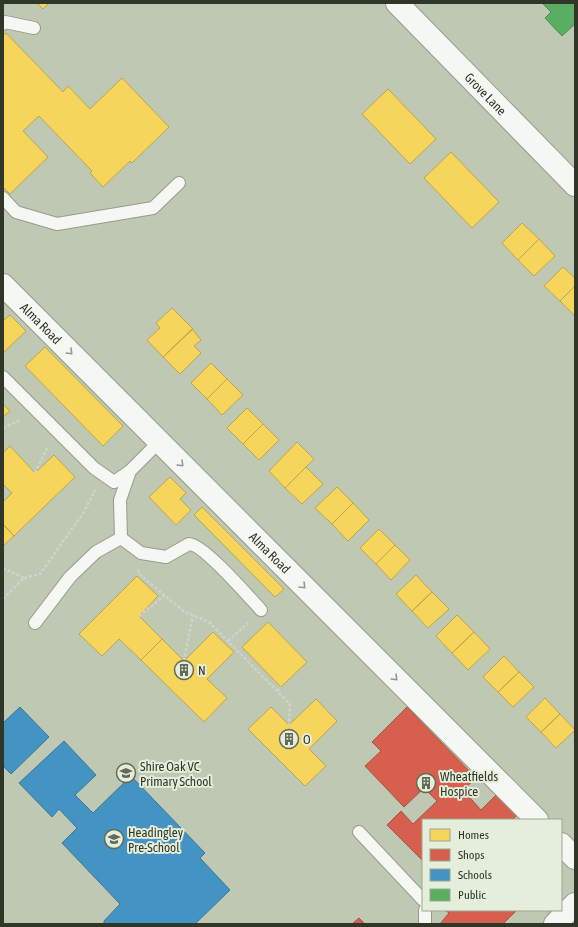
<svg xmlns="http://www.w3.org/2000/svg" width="578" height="927" font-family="'Asap Condensed',sans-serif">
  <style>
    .homes { fill: #f6d55c; stroke: #bba64c }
    .shops { fill: #d6604d; stroke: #a45442 }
    .schools { fill: #4393c3; stroke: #3e7794 }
    .public { fill: #5aae61; stroke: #4e8a50 }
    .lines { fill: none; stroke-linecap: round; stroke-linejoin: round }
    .lane-casing { stroke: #959c8c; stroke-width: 14 }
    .street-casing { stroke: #959c8c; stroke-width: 24 }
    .secondary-casing { stroke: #959c8c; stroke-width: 24 }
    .path { stroke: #d0d3cc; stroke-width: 2.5; stroke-dasharray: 3 2; stroke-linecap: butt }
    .lane { stroke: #f5f7f3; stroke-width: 12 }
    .street { stroke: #f5f7f3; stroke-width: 22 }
    .secondary { stroke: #f5f7f3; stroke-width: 22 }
    .oneway { stroke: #93978e }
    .labels { text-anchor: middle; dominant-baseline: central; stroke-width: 4; stroke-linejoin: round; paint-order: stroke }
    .street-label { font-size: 13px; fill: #313728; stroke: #e5eeda }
    .poi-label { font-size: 13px; fill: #313728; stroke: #e5eeda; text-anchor: start }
  </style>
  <rect width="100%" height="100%" fill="#bfc8b2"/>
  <!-- homes -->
  <path class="homes" d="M37 3H49L43 9Z
    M6 33 63 92 68 86 90 109 122 78 169 127 132 163 130 161 103 187 90 173 92 171 39 116 23 131 48 157 10 194 3 187V35Z
    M388 89 436 139 410 164 362 114Z
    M451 152 499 202 472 228 424 178Z
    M522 223 539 239 518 260 502 243Z
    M539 239 555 256 534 276 518 260Z
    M563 267 575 278V286L560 301 544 286Z
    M575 286V316L560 301Z
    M172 308 193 329 163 357 147 340 160 328 156 323Z
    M10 315 26 331 3 353V321Z
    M192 329 201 340 194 346 201 353 180 374 163 357Z
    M45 347 123 426 103 446 25 366Z
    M211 363 227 379 207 399 191 383Z
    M227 379 243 395 222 415 207 399Z
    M3 404 10 411 3 417Z
    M247 408 263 424 243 444 227 428Z
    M263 424 279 440 259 460 243 444Z
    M297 442 314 459 285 488 269 471Z
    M10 446 35 473 54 455 75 477 14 536 3 524V502L12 493 3 484V453Z
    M306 467 323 484 302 504 285 488Z
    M170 477 186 493 180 499 191 510 176 525 149 497Z
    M337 487 353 503 332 524 315 508Z
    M353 503 369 520 348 541 332 524Z
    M202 507 284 589 275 597 194 515Z
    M3 524 14 536 3 546Z
    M379 529 395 545 376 564 360 548Z
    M395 545 410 560 391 580 376 564Z
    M416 575 432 592 412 611 396 594Z
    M137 576 158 596 139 616 162 639 141 660 119 639 102 656 79 634Z
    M432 592 449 609 428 628 412 611Z
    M457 615 474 632 452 653 436 636Z
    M268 622 307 662 281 687 242 647Z
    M213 632 234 652 207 679 227 698 204 722 141 660 162 639 184 661Z
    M474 632 490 649 468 670 452 653Z
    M504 656 519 672 498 692 483 677Z
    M519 672 534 687 513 707 498 692Z
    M545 698 560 714 541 732 526 717Z
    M316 699 337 721 309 749 326 766 305 786 248 729 271 707 289 725Z
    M560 714 575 730 556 748 541 732Z"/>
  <!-- shops -->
  <path class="shops" d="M407 707 476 778 463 790 481 810 496 795 517 815 512 820H423V861L387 825 401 811 413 824 437 801 424 788 404 807 365 766 381 751 372 742Z
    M445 910H517L503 924H440L449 913Z
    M359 918 365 924H352Z"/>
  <!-- schools -->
  <path class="schools" d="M20 707 49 737 11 774 3 766V723Z
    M64 741 96 775 75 795 93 813 131 776 205 853 200 858 230 890 195 924H104V921L120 904 62 843 77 828 59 809 52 817 19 783Z"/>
  <!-- public -->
  <path class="public" d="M542 3H575V24L562 36 545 18 551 12Z"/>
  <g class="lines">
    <defs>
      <path id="lane" d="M3 24 5 22 34 28
        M3 198 16 212 57 224 153 208 179 183
        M3 377 94 468 114 482 130 471 159 442
        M121 538 141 553 166 557 189 544C203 544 249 597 261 610
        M35 623 70 577 96 552 121 538 120 500 130 471
        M359 832 423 900
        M425 910V924"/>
      <g id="street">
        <path id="s1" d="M3 285 537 820"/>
        <path d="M561 844 575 858"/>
        <path d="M555 924 575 904"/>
      </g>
      <g id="secondary">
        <path id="s2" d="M397 3 575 185"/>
      </g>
    </defs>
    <!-- lane casing -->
    <use href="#lane" class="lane-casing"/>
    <!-- street casing -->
    <use href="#street" class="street-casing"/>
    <!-- secondary casing -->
    <use href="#secondary" class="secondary-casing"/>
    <!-- path -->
    <path class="path" d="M3 428 21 420
      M35 473 48 446
      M3 568 24 578
      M139 570 138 573 183 611 209 622 290 704 289 725
      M3 599 24 578 40 574 84 512 95 490
      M139 616 165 595
      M228 641 248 623
      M184 661 193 615
      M277 691 281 687"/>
    <!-- lane -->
    <use href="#lane" class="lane"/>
    <!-- street -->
    <use href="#street" class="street"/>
    <!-- secondary -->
    <use href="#secondary" class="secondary"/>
  </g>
  <!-- one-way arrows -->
  <defs><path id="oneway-chevron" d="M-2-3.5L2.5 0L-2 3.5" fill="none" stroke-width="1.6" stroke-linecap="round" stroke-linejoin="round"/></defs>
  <g class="oneway">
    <use href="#oneway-chevron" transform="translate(70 352) rotate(45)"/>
    <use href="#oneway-chevron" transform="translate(181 464) rotate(45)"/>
    <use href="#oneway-chevron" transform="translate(303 586) rotate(45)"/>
    <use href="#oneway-chevron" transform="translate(395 678) rotate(45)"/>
  </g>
  <!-- icons -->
  <defs>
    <symbol id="building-ring" viewBox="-11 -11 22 22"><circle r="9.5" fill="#e5eeda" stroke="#636a58" stroke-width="1.5"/><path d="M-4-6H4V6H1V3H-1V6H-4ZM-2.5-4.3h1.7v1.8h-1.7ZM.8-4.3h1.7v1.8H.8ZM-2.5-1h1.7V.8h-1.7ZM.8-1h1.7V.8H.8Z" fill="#636a58"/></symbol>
    <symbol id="school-ring" viewBox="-11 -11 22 22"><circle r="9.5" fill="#e5eeda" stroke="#636a58" stroke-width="1.5"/><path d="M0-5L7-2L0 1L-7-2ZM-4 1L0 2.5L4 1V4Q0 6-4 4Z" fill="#636a58"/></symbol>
  </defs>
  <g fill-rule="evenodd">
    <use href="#building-ring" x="173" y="659" width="22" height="22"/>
    <use href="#building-ring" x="278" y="728" width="22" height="22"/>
    <use href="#school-ring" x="115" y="762" width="22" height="22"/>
    <use href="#building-ring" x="415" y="772" width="22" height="22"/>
    <use href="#school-ring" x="103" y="828" width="22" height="22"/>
  </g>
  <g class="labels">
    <!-- street labels -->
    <g class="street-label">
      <text stroke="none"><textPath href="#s2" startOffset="127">Grove Lane</textPath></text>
      <text stroke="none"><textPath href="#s1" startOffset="54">Alma Road</textPath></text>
      <text stroke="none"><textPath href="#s1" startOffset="378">Alma Road</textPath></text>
    </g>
    <!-- poi labels -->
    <g class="poi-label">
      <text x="198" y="670">N</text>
      <text x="303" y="739">O</text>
      <text x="140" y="766">Shire Oak VC<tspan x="140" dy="15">Primary School</tspan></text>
      <text x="440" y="776">Wheatfields<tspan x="440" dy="15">Hospice</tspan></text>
      <text x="128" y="832">Headingley<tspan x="128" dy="15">Pre-School</tspan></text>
    </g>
  </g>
  <!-- border -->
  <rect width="578" height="927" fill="none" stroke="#313728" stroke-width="8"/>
  <!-- legend -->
  <rect x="422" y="819" width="140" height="92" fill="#e5eeda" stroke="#9da593"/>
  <rect x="430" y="829" width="20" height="12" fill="#f6d55c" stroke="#9da593"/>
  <text x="458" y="839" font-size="12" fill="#313728">Homes</text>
  <rect x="430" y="849" width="20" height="12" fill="#d6604d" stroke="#9da593"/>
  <text x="458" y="859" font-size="12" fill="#313728">Shops</text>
  <rect x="430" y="869" width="20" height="12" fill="#4393c3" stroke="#9da593"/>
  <text x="458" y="879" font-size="12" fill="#313728">Schools</text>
  <rect x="430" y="889" width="20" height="12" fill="#5aae61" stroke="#9da593"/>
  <text x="458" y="899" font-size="12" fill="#313728">Public</text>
</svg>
